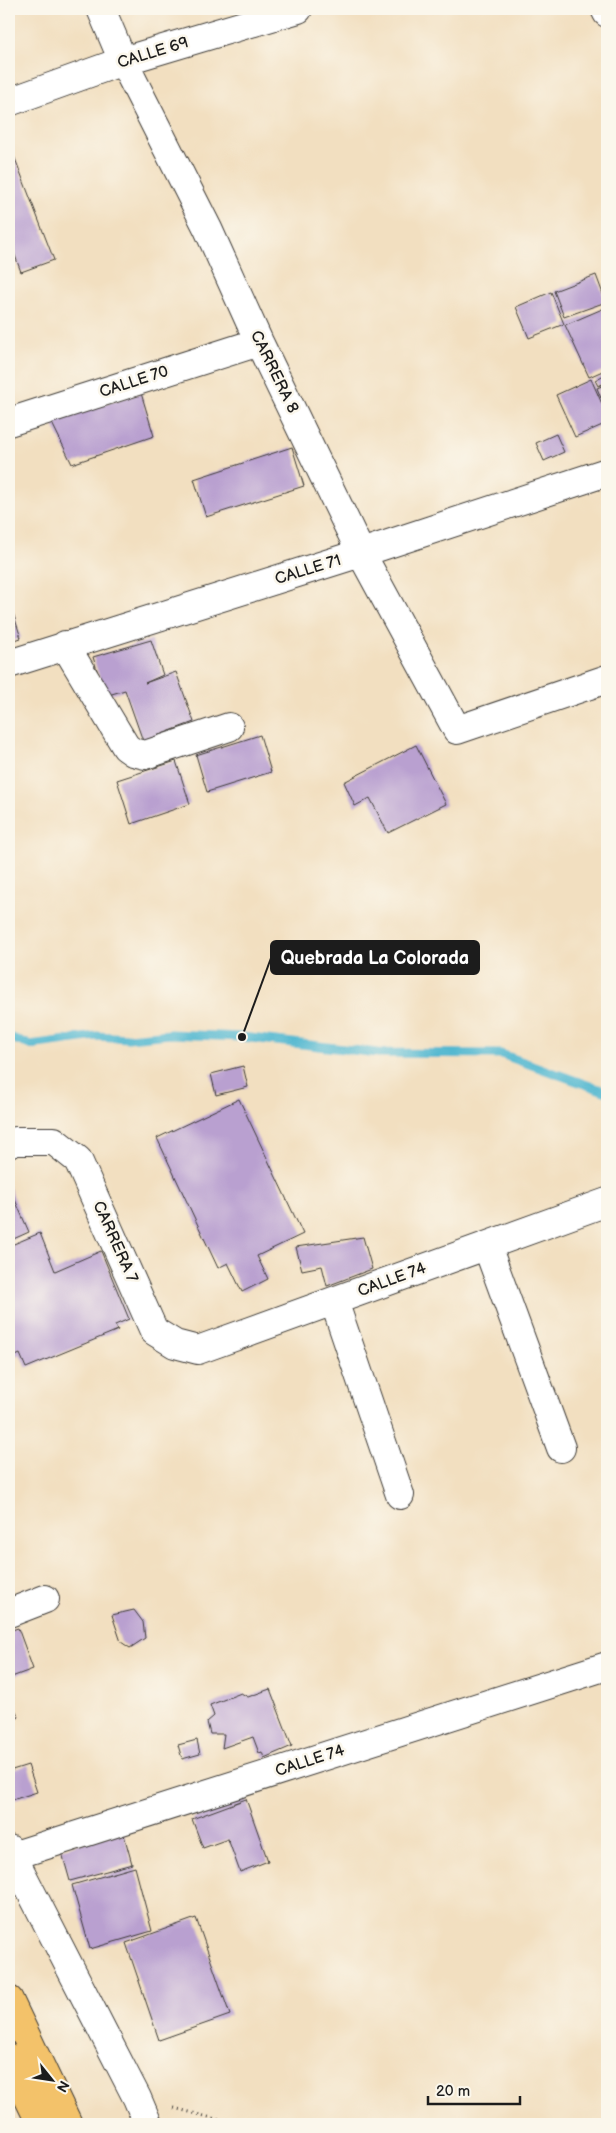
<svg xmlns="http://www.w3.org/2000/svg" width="616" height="2133" font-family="'Balsamiq Sans',sans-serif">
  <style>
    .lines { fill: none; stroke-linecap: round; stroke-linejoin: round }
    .stream { stroke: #52b8d0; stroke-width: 9 }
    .building { fill: #b9a0d0 }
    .minor-casing { stroke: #3c3935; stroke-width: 30 }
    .primary-casing { stroke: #3c3935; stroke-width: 30 }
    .path { stroke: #3c3935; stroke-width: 3; stroke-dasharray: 1 4; stroke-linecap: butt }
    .minor { stroke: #fff; stroke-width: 28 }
    .primary { stroke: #f3c26a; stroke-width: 28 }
    .labels { text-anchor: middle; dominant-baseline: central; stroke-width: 5; stroke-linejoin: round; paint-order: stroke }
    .street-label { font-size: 16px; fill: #1c1c1c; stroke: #fbf7ec }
    .leader { fill: none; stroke: #1c1c1c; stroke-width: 2 }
    .callout-dot { fill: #1c1c1c; stroke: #fbf7ec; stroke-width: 2 }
    .callout { fill: #1c1c1c; stroke: #1c1c1c; stroke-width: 2 }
    .callout-label { font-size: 18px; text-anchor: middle; font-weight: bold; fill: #fff }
  </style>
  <rect width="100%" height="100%" fill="#fbf7ec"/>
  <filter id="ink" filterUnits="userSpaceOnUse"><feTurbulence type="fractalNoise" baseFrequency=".02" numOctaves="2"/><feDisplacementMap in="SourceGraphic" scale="10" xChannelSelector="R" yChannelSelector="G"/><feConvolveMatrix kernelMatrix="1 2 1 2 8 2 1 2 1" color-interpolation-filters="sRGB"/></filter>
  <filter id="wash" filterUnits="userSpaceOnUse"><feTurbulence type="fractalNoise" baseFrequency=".0096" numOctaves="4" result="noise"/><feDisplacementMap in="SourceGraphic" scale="20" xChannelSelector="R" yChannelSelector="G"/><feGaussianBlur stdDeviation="1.12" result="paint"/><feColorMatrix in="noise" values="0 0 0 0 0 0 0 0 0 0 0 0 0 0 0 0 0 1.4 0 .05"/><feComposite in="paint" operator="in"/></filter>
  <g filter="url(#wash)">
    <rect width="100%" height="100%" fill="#f2dfc0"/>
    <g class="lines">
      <!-- stream -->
      <path class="stream" d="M9 1037 30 1045 96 1036 128 1038 170 1034 242 1037 378 1053 501 1054 607 1092"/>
    </g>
    <g id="blocks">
      <!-- building -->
      <path class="building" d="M9 143 54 260 21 272 9 239Z
        M596 275 606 302 564 317 554 291Z
        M551 292 564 324 529 338 516 307Z
        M607 307V369L589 377 565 325Z
        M604 375 607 382 598 386 595 380Z
        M591 379 607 415V423L575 437 556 395Z
        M607 384V396L601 398 597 388Z
        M141 393 154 436 72 464 50 419Z
        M556 434 564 452 544 461 536 443Z
        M292 447 304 486 206 517 194 479Z
        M9 600 21 638 9 642Z
        M151 640 163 675 145 683 176 672 194 722 143 741 125 690 105 696 93 657Z
        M260 735 271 772 207 792 196 755Z
        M416 745 446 804 388 833 370 798 355 806 344 782Z
        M176 761 190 804 131 824 117 780Z
        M243 1066 248 1087 216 1095 211 1074Z
        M239 1099 303 1234 257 1256 268 1279 242 1292 228 1263 218 1268 157 1138Z
        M9 1186 29 1232 9 1241Z
        M40 1233 55 1271 101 1251 129 1319 115 1325 118 1330 26 1368 20 1354 9 1359V1246Z
        M363 1237 372 1269 327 1286 322 1266 302 1270 296 1247Z
        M134 1610 143 1622 145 1638 130 1648 121 1642 112 1615Z
        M18 1628 33 1669 9 1678V1631Z
        M270 1689 292 1746 264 1758 262 1752 259 1753 253 1737 222 1748 224 1734H210L207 1722 214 1716 210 1705 241 1693 248 1697Z
        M9 1698 19 1717 9 1725Z
        M197 1740 200 1754 182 1759 178 1745Z
        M28 1765 37 1792 9 1801V1771Z
        M246 1799 268 1861 240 1872 228 1839 203 1848 192 1819Z
        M123 1831 132 1864 70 1881 61 1849Z
        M135 1867 152 1931 90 1949 72 1885Z
        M196 1918 230 2015 159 2040 126 1943Z"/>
    </g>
  </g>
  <g filter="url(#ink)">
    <use href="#blocks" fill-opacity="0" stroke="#3c3935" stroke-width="1"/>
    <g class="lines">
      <defs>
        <path id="minor" d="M101 9 123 61 208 229 259 342 361 553 457 730 607 679
          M605 9 607 13
          M9 102 123 61 298 9
          M9 422 259 342
          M65 645 126 747 133 752 145 755 229 727
          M9 664 361 553 607 472
          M9 1144 16 1141H54L78 1160 154 1331 175 1344 198 1350 607 1202
          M487 1246 561 1448
          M334 1301 400 1495
          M9 1613 45 1599
          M9 1849 137 2098 148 2124
          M12 1856 607 1666"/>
        <path id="primary" d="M9 2000 68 2124
          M9 2058 41 2124"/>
      </defs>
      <!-- minor casing -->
      <use href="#minor" class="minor-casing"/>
      <!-- primary casing -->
      <use href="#primary" class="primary-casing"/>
      <!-- path -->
      <path class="path" d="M174 2108 235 2124"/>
      <!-- minor -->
      <use href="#minor" class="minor"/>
      <!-- primary -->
      <use href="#primary" class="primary"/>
    </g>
  </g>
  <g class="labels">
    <!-- street labels -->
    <g class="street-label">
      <text transform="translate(153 53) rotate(-17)">CALLE 69</text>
      <text transform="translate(274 372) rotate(64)">CARRERA 8</text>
      <text transform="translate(134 382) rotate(-18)">CALLE 70</text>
      <text transform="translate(308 570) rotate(-17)">CALLE 71</text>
      <text transform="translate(115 1242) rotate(66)">CARRERA 7</text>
      <text transform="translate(392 1280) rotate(-20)">CALLE 74</text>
      <text transform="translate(310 1761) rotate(-18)">CALLE 74</text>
    </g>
  </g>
  <!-- callouts -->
  <path class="leader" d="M242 1037L271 958"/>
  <circle class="callout-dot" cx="242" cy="1037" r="5"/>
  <rect class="callout" x="271" y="941" width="208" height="33" rx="5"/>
  <g class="callout-label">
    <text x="375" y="964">Quebrada La Colorada</text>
  </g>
  <!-- margin -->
  <rect width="616" height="2133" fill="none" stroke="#fbf7ec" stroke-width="30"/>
  <!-- north arrow -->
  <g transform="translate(52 2080) rotate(120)" stroke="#fbf7ec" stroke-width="4" paint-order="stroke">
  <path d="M0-4L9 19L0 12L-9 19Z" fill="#1c1c1c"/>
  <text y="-8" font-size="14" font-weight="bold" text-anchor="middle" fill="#1c1c1c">N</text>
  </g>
  <!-- scale -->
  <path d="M428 2096v8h92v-8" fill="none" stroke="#1c1c1c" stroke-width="2.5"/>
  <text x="436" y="2096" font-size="15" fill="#1c1c1c" stroke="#fbf7ec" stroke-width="4" paint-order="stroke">20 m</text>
</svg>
